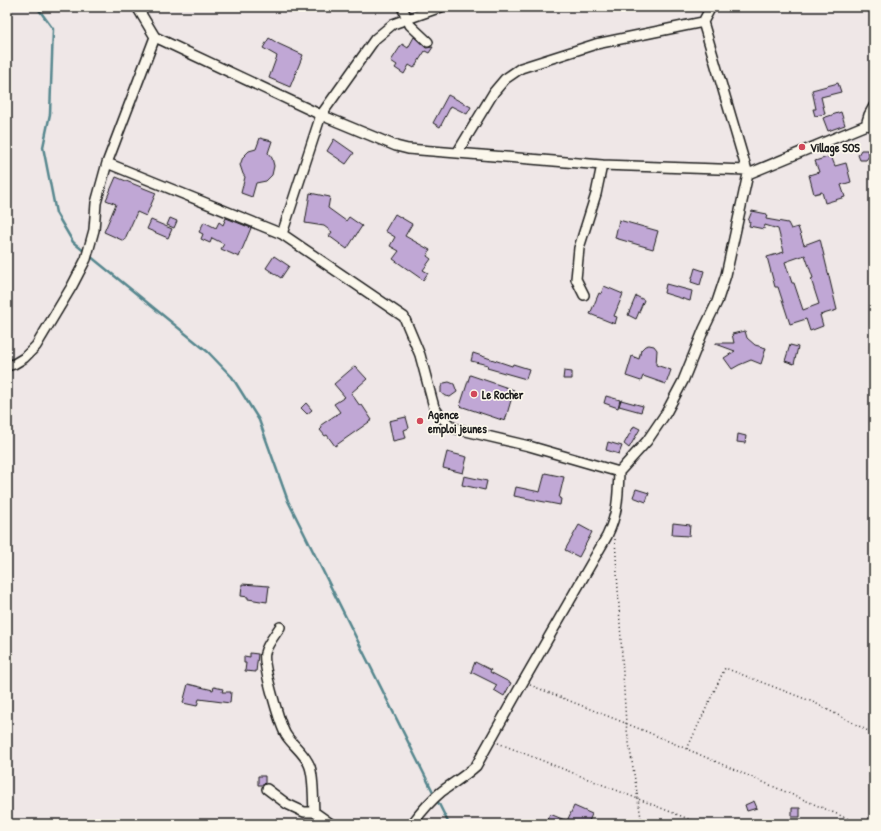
<svg xmlns="http://www.w3.org/2000/svg" width="881" height="831" font-family="'Patrick Hand',sans-serif">
  <style>
    .lines { fill: none; stroke-linecap: round; stroke-linejoin: round }
    .stream { stroke: #57878e; stroke-width: 2.5 }
    .building { fill: #c0a7d5; stroke: #1c1c1c; fill-rule: evenodd }
    .minor-casing { stroke: #1c1c1c; stroke-width: 12 }
    .path { stroke: #1c1c1c; stroke-width: 1.5; stroke-dasharray: 1 3; stroke-linecap: butt }
    .minor { stroke: #fbf7ec; stroke-width: 9 }
    .poi-dot { fill: #d1495b; stroke: #fbf7ec; stroke-width: 1.5 }
    .labels { text-anchor: middle; dominant-baseline: central; stroke-width: 3.5; stroke-linejoin: round; paint-order: stroke }
    .poi-label { font-size: 12px; font-weight: bold; fill: #1c1c1c; stroke: #fbf7ec; text-anchor: start }
  </style>
  <rect width="100%" height="100%" fill="#efe7e7"/>
  <filter id="ink" filterUnits="userSpaceOnUse"><feTurbulence type="fractalNoise" baseFrequency=".025" numOctaves="2"/><feDisplacementMap in="SourceGraphic" scale="8" xChannelSelector="R" yChannelSelector="G"/><feConvolveMatrix kernelMatrix="1 2 1 2 8 2 1 2 1" color-interpolation-filters="sRGB"/></filter>
  <g filter="url(#ink)">
    <g class="lines">
      <!-- stream -->
      <path class="stream" d="M37 7 53 29 50 114 43 147 56 213 73 242 86 253
        M90 256 208 352 232 377 259 420 288 501 449 824"/>
    </g>
    <!-- building -->
    <path class="building" d="M414 37 426 48 433 47 429 53 425 51 414 68 409 65 404 74 395 68 397 65 391 61 402 44 408 48Z
      M269 38 279 44 303 55 290 87 269 78 277 56 263 48Z
      M838 83 841 92 821 97 825 114 815 116 813 109H816L812 90Z
      M448 95 471 107 467 114 451 106 440 127 433 123Z
      M841 112 845 125 828 131 823 118Z
      M260 138 272 141 268 153 272 158 274 166 272 175 266 181 256 183 252 197 241 193 245 177 243 174 240 165 243 157 249 151 256 149Z
      M334 139 354 153 346 164 327 151Z
      M861 150H867L870 155 866 160H860L858 155Z
      M831 156 835 166 846 163 851 182 841 185 845 197 825 203 822 192 814 194 809 175 819 172 815 161Z
      M116 177 156 193 146 216 137 212 124 241 104 232 116 204 106 200Z
      M310 193 330 197 328 208 346 221 349 217 362 226 347 249 329 236 332 232 324 226 305 223Z
      M752 211 767 214 766 219 788 223 791 229 798 227 804 245 820 239 837 310 820 315 823 326 810 331 806 319 790 324 778 287H775L767 257 784 252 778 229 765 225 764 229 749 226 750 222 748 221ZM805 255 813 278 811 279 819 304 803 310 794 283H792L785 262Z
      M395 214 412 224 405 236 430 250 427 256 431 259 423 270 428 273 423 280 393 259 399 251 390 246 395 237 385 231Z
      M170 218 177 221 174 228 167 225Z
      M226 218 251 228 239 257 221 249 224 244 212 238 210 243 201 239 203 234 199 232 204 222 216 228 219 222 223 225Z
      M151 220 172 229 168 238 147 229Z
      M619 220 658 231 653 249 615 238Z
      M274 256 289 266 281 278 266 268Z
      M695 268 704 271 700 285 691 282Z
      M666 284 692 291 690 301 664 293Z
      M604 286 623 294 614 316 617 317 615 324 590 314 599 293 601 294Z
      M636 296 644 300 636 319 628 315Z
      M745 331 747 338 755 345 766 348 761 364 751 360 739 365 732 369 724 358 735 351 716 344V343H734L732 334Z
      M649 345 654 346 657 350 656 365 671 370 666 384 643 376 641 381 626 376 632 356 639 359 641 350 645 346Z
      M790 345 798 347 794 364 785 361Z
      M473 353 512 366 513 364 529 369 526 379 487 368 488 365 471 361Z
      M355 366 367 379 351 393 360 406 362 405 372 420 335 446 327 435 325 436 320 430 322 428 321 425 340 412 334 404 345 397 334 384Z
      M564 371 572 372V379H563Z
      M470 375 514 390 505 421 460 406Z
      M449 382 454 384 457 392 450 397 445 396 441 393V387L444 383Z
      M606 396 620 400 618 408 604 403Z
      M621 400 643 406 641 412 619 406Z
      M306 403 312 410 307 414 301 408Z
      M406 417 409 428 404 430 406 438 393 441 389 421Z
      M634 426 640 429 629 448 624 444Z
      M738 434 746 436 745 443 737 442Z
      M608 442 622 446 619 454 606 450Z
      M447 452 467 457 463 473 443 468Z
      M545 473 564 477 559 498 561 499 560 505 514 496 516 487 540 492Z
      M464 476 487 481 485 490 462 485Z
      M636 489 649 493 646 502 633 497Z
      M673 523 690 525 689 536 672 535Z
      M579 525 592 532 579 557 565 550Z
      M242 584 269 586 267 602 248 599V597L241 596Z
      M250 653 258 654 256 672 245 671 246 663H244V656L250 657Z
      M475 662 491 670 490 672 511 683 504 696 494 690 497 685 471 672Z
      M188 684 213 690 214 687 223 689 222 692H231L230 703 199 699 197 706 183 703Z
      M258 776H265V783L263 785H258Z
      M754 801 757 808 747 811 745 805Z
      M574 806 592 814 588 824H552L546 821 550 814 567 821Z
      M792 808H800V817H792Z"/>
    <g class="lines">
      <defs>
        <path id="minor" d="M137 7 155 37 321 115 396 146 408 149 602 165 747 170
          M402 7 410 25 428 42
          M874 106 869 115 866 125 874 127
          M457 153 494 92 505 79 521 68 596 44 703 22
          M107 163 282 234 404 317 420 355 434 407 441 417 453 428 529 446 619 472 647 441 666 413 683 381 704 329 717 302 726 275 748 174 703 22 711 7
          M748 174 866 125
          M282 234 321 115 375 39 393 24 441 7
          M584 295 576 279 579 248 596 194 602 165
          M7 366 14 364 24 358 36 346 72 286 86 259 94 230 96 203 107 163 155 37
          M280 627C275 635 267 644 265 653 262 664 280 725 286 735 293 746 306 754 310 767 314 779 313 799 314 812
          M267 789 287 804 304 812H314L331 824
          M412 824C421 812 430 801 441 792 453 783 465 776 476 766L523 682 607 536C618 513 618 497 619 472"/>
      </defs>
      <!-- minor casing -->
      <use href="#minor" class="minor-casing"/>
      <!-- path -->
      <path class="path" d="M615 539 626 724 642 824
        M530 685 645 731 860 824
        M498 743 701 824
        M687 749 725 668 813 702 874 734
        M297 824 300 819"/>
      <!-- minor -->
      <use href="#minor" class="minor"/>
    </g>
  </g>
  <!-- markers -->
  <g class="poi-dot">
    <circle cx="802" cy="147" r="4"/>
    <circle cx="474" cy="394" r="4"/>
    <circle cx="420" cy="421" r="4"/>
  </g>
  <g class="labels">
    <!-- poi labels -->
    <g class="poi-label">
      <text x="810" y="147">Village SOS</text>
      <text x="482" y="394">Le Rocher</text>
      <text x="428" y="414">Agence<tspan x="428" dy="14">emploi jeunes</tspan></text>
    </g>
  </g>
  <!-- margin -->
  <rect width="881" height="831" fill="none" stroke="#fbf7ec" stroke-width="24"/>
  <rect x="12" y="12" width="857" height="807" fill="none" stroke="#1c1c1c" stroke-width="1.5" filter="url(#ink)"/>
</svg>
